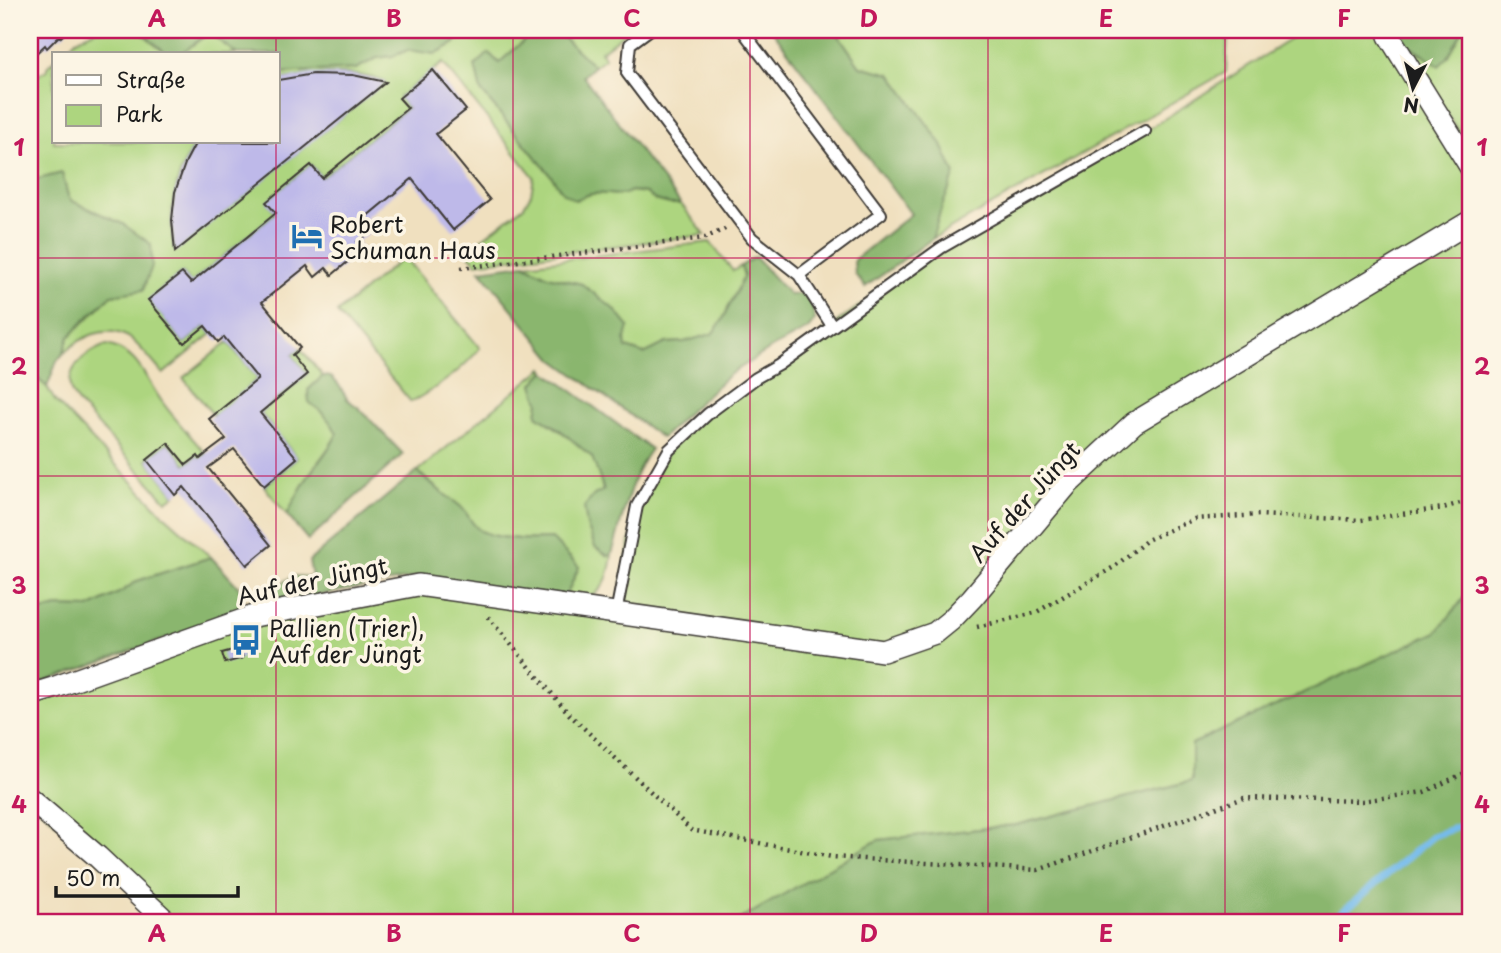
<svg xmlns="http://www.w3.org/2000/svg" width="1501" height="953" font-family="'Playpen Sans',sans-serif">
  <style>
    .green { fill: #add57f; stroke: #64784e; stroke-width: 2 }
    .forest { fill: #8ab66e; stroke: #536945; stroke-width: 2 }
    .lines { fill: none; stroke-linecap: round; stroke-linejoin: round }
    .stream { stroke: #74bbec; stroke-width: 7 }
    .building { fill: #beb9e9 }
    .service-casing { stroke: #3c3934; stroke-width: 14 }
    .minor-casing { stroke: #3c3934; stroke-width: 24 }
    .path { stroke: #3c3934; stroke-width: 4.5; stroke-dasharray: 2 5; stroke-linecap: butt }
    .service { stroke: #fff; stroke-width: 10 }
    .minor { stroke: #fff; stroke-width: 21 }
    .grid { fill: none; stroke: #c2185b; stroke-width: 2; stroke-opacity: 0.55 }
    .labels { text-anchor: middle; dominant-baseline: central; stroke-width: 7; stroke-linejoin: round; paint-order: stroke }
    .poi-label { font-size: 23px; fill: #1c1c1c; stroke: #fcf5e5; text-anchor: start }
    .street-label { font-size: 23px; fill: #1c1c1c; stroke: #fcf5e5 }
    .neatline { fill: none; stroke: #c2185b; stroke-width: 2.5 }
    .grid-label { font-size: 23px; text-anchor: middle; font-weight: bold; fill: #c2185b }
  </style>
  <rect width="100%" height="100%" fill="#fcf5e5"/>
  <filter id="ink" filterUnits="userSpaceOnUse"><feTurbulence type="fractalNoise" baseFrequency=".0143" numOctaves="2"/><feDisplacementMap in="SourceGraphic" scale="14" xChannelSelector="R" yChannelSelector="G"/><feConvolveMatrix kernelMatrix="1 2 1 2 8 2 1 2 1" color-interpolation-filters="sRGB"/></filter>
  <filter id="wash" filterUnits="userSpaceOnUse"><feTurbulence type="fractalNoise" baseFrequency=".00686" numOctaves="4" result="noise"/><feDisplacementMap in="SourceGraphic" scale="28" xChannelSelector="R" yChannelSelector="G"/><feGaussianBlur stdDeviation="1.57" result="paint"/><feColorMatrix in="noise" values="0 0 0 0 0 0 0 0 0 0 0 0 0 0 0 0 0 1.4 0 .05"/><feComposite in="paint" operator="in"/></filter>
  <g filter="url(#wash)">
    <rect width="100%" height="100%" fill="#f0e0bf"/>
    <!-- green -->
    <path class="green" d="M95 30H138L168 54H61L74 41Z
      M463 30H629L600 52 605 58 594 66 564 38 549 31 529 36 499 63 475 65 481 91 549 173 563 192 575 200C580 198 586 195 591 194 604 191 619 199 631 191L646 193 655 200 670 204H681L705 235 476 263 466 251 524 206 531 194 534 177 443 63 399 97 408 108 322 178 311 165 267 202 276 213 191 283 182 273 149 300 184 343 205 326 212 334 163 374C154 364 139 344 128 337 105 324 80 337 63 354L69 337 112 295 123 224 72 201 68 196 62 173 30 181V79L47 70V67L54 60V142H196C176 172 166 215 175 251L385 82C351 69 313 74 278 80V73L356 69 377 58 393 56 408 50 435 54 455 43Z
      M835 30H1228L1226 72 932 239 940 212 891 75 860 66Z
      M1305 30 1324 33 1330 30H1384L1471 169V589L1437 632 1193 744 1192 781 1016 825 878 840 734 923H509L502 922 501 923H168L30 799V695L254 616 418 585 616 613 637 506 669 450 709 413 941 248 1145 131Z
      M1463 30H1471V152L1402 41 1421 55 1448 57Z
      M209 33 237 54H180Z
      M710 242 733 271 741 266 744 276 722 321 712 334 684 342 666 343 644 354 626 348 625 341 626 335 582 284 548 276 524 264Z
      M404 257 480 348C461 372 437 388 411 402L337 313Z
      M228 342 258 379 214 416 183 378Z
      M107 345C139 352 145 379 163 403 176 421 192 437 206 454L200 459 197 456 186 465 168 443 147 460 175 495 166 501 79 404C75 398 69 391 70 383 70 364 90 350 107 345Z
      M300 348 323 376 308 390 309 402C322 411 331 420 337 434 331 446 323 456 315 466 304 481 295 498 287 515L264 486 297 458 260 413 307 374 292 355Z
      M543 368 545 371 533 384 539 402 537 415C555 428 574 439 590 455 606 472 606 532 608 556L612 554C610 573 605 595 583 599 578 600 570 598 565 598L579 567 552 539C532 540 500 540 481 531 472 526 468 513 460 506 445 494 430 485 418 471Z
      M30 372 47 387 55 401 164 515 211 557 137 581 121 592 89 608 58 607 30 614Z"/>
    <!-- forest -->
    <path class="forest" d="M138 30H463L455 43 435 54 408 50 393 56 377 58 356 69 278 73V54H237L209 33 180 54H168Z
      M772 30H835L860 66 891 74 941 143 955 174 940 212 932 239 865 287 855 274 854 260 911 214Z
      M1398 30H1463L1448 57 1439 66 1402 41Z
      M548 31 564 38 594 66 583 76 681 204H670L655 200 646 193 631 191C619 199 605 191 591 194 586 195 580 198 575 200L563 193 549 173 481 91 475 66 489 53 499 63 529 36Z
      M62 173 68 196 72 201 123 224 151 244 152 266 143 290 112 295 83 322 69 337 63 354 57 361 47 387 30 372V181Z
      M755 257 790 295 806 293 812 306 815 320 808 329 775 346 729 375 697 404 662 438 553 359 480 270 524 264 548 276 582 284 615 310 629 327 625 341 626 348 644 354 666 343 684 342 712 334 722 321 744 276 741 266Z
      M545 371 651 449C629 478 623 518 612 554L608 556 595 547 587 525 584 507 594 495 604 490 592 457 559 429 537 415 539 402 533 384Z
      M323 376 331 377 338 384 348 400 359 408 403 454 308 540 287 515C295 498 304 482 315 467 323 456 331 447 337 434 331 420 322 411 309 402L308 390Z
      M417 471C430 485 445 494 460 506 468 513 472 526 481 531 500 540 532 540 552 539L579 567 565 598 418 577 281 602 271 590 293 576 312 577 309 561Z
      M211 557 244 593V605L238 613 30 687V614L58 607 89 608 121 592 137 581Z
      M1471 589V923H734L878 840 1016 825 1192 781V744L1437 632Z"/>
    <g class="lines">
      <!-- stream -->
      <path class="stream" d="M1329 923 1433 836 1471 822"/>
    </g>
    <g id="blocks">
      <!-- building -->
      <path class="building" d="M30 30H68L61 37 60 35 47 48 45 45 30 59Z
        M433 70 466 110 436 134 490 200 453 230 412 179 366 217 375 228 357 242 363 249 332 275 326 268 315 277 307 266 262 302 300 348 292 355 307 374 260 413 297 458 264 486 234 449 208 468 271 545 247 565 184 487 175 495 147 460 168 443 186 465 198 456 200 459 206 454 226 439 209 419 258 379 224 337 218 342 205 326 184 343 148 300 182 273 191 283 276 213 266 202 311 165 322 178 408 108 399 98Z
        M313 74 353 75 386 82 175 252 172 220 175 192 186 161 196 142H278V80Z
        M240 648 243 658 225 663 222 653Z"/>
    </g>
  </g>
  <g filter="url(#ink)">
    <use href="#blocks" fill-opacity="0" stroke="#3c3934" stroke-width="2"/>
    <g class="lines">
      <defs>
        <path id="service" d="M649 30 630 44 627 73 752 238 799 275 832 326
          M742 30 881 214 799 275
          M616 613 637 506 669 450 709 413 756 378 779 365 941 248 1145 131"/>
        <path id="minor" d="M1389 30V36L1471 168
          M30 695 53 688 254 616 418 585 883 651 935 633 951 620 972 598 1067 485 1134 423 1471 221
          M30 799 98 857 168 923"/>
      </defs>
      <!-- service casing -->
      <use href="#service" class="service-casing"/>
      <!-- minor casing -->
      <use href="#minor" class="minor-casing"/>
      <!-- path -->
      <path class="path" d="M461 268 705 238 727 228
        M488 617 569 714 691 830 832 857 1038 870 1244 798 1362 801 1424 792 1471 770
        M977 627 1035 613 1114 567 1147 540 1194 519 1259 515 1361 520 1443 508 1471 500"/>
      <!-- service -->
      <use href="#service" class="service"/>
      <!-- minor -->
      <use href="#minor" class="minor"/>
    </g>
  </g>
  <!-- grid -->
  <path class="grid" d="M276 30V54M513 30V923M750 30V923M988 30V923M1225 30V923M276 142V923M30 258H1471M30 476H1471M30 696H1471"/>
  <!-- icons -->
  <defs>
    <symbol id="hotel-bare" viewBox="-9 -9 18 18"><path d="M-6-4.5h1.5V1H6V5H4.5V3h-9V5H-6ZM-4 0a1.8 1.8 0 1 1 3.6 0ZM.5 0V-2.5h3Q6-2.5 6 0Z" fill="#1f6fb2" stroke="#fcf5e5" stroke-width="2.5" paint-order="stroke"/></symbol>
    <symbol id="bus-bare" viewBox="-9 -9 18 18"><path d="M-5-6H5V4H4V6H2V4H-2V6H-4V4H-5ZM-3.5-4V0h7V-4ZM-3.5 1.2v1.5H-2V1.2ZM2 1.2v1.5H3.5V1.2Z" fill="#1f6fb2" stroke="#fcf5e5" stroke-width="2.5" paint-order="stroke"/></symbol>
  </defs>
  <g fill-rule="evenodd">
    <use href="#hotel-bare" x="285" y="214" width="44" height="44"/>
    <use href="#bus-bare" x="224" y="618" width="44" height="44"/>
  </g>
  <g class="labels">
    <!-- poi labels -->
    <g class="poi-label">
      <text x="330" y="223">Robert<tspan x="330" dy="26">Schuman Haus</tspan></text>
      <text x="269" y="627">Pallien (Trier),<tspan x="269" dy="26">Auf der Jüngt</tspan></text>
    </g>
    <!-- street labels -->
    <g class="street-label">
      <text transform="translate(1024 501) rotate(-48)">Auf der Jüngt</text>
      <text transform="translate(312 580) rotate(-12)">Auf der Jüngt</text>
    </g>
  </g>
  <!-- margin -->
  <rect width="1501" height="953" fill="none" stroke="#fcf5e5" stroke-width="77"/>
  <!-- legend -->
  <rect x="52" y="52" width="228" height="91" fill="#fcf5e5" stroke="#a29e95" stroke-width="2"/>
  <rect x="66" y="75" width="35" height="10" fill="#ffffff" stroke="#a29e95" stroke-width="2"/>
  <text x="116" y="88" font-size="21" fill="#1c1c1c">Straße</text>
  <rect x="66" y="105" width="35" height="21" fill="#add57f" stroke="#a29e95" stroke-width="2"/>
  <text x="116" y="122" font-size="21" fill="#1c1c1c">Park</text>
  <!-- north arrow -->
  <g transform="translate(1413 88) rotate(186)" stroke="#fcf5e5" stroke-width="5" paint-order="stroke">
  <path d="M0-5L12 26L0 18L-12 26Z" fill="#1c1c1c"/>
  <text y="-10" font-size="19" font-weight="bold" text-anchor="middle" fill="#1c1c1c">N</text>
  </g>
  <!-- scale -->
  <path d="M56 886v10h182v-10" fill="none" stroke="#1c1c1c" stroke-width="3.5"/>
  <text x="66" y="886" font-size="21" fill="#1c1c1c" stroke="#fcf5e5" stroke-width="5" paint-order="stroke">50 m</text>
  <rect x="38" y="38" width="1424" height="876" class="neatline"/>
  <g class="grid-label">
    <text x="157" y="27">A</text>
    <text x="394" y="27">B</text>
    <text x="632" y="27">C</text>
    <text x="869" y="27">D</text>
    <text x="1106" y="27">E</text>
    <text x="1344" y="27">F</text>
    <text x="19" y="156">1</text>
    <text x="1482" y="156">1</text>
    <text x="19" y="375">2</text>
    <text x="1482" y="375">2</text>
    <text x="19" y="594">3</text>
    <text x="1482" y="594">3</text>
    <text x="19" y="813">4</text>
    <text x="1482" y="813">4</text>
    <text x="157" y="942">A</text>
    <text x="394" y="942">B</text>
    <text x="632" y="942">C</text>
    <text x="869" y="942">D</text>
    <text x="1106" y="942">E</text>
    <text x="1344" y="942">F</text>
  </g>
</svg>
